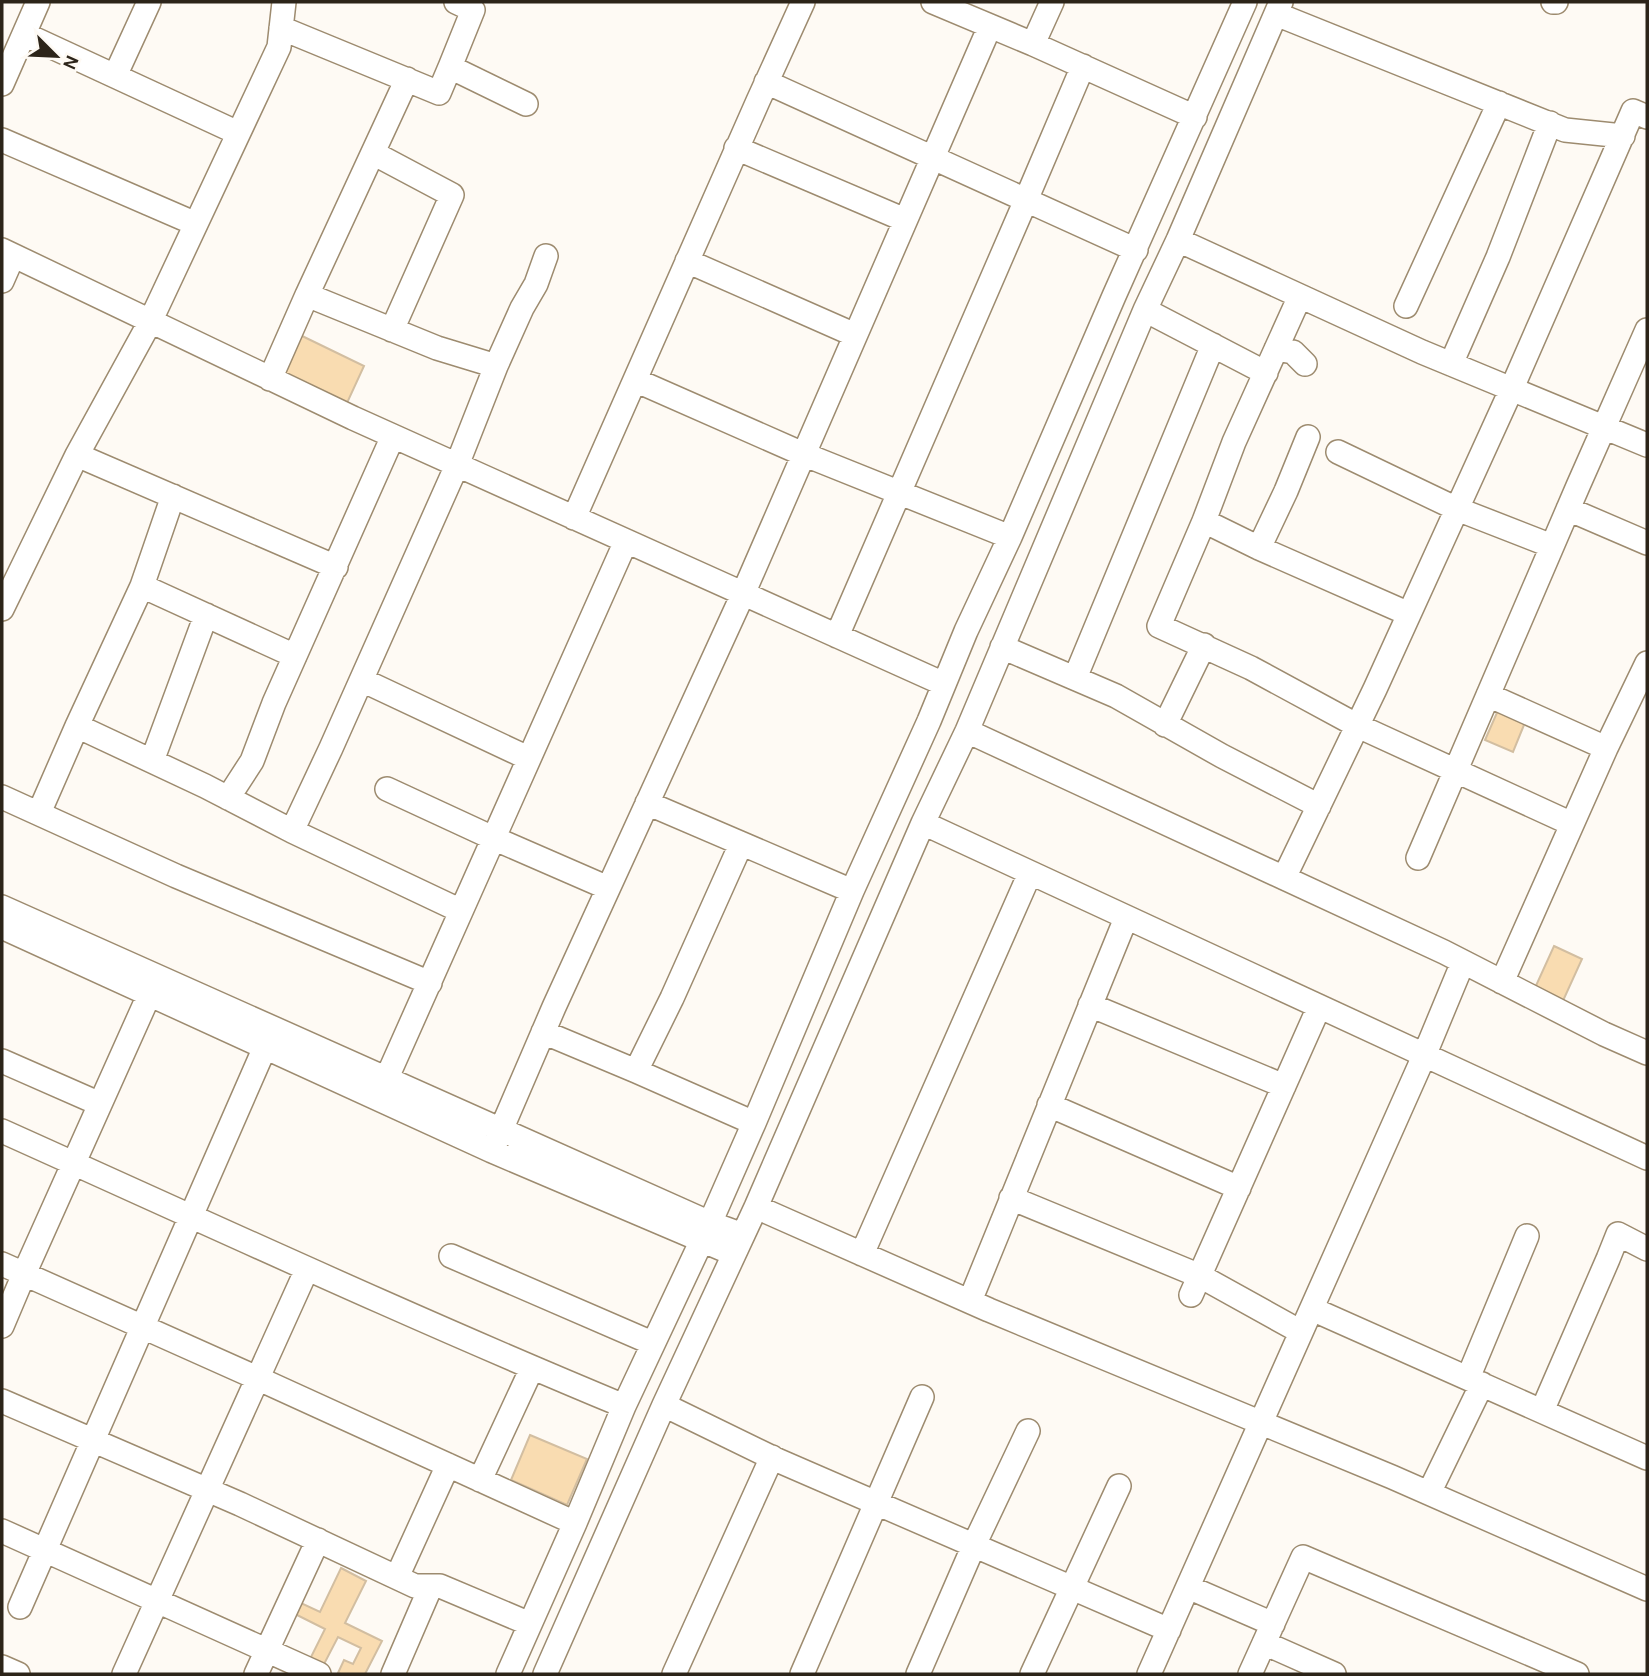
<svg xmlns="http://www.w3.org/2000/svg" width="1649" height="1676" font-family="Karla,sans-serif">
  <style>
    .building { fill: #f9dcb1; stroke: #d2bea1; stroke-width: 2 }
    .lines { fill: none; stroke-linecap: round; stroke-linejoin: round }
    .minor-casing { stroke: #9d8b6f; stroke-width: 26 }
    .minor { stroke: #fff; stroke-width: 23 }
  </style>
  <rect width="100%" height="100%" fill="#fefaf4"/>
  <!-- building -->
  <path class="building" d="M298 334 364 366 347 403 280 371Z
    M1499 708 1526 720 1513 752 1485 740Z
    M1554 946 1582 959 1562 1003 1534 990Z
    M530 1435 587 1459 567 1505 511 1480Z
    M341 1568 366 1581 345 1623 382 1641 365 1674H341L338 1673 344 1660 353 1664 361 1648 338 1637 322 1668 309 1661 325 1629 295 1614 301 1603 320 1612Z"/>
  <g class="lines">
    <defs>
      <path id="minor" d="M456 2 473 10 450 67 526 104
        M933 2 1033 44
        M1052 2 1033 44 1195 117
        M1553 2H1556
        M1276 14 1565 130 1623 136
        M281 28 439 93 450 67
        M24 34 238 133
        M115 76 149 2
        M407 79 307 295 437 348 496 366
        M766 82 1136 250
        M2 84 38 2
        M2 140 196 224
        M736 148 905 220
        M373 153 452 195 392 330
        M1178 240 1422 352 1647 445
        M2 250 353 418 944 684
        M687 261 855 335
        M2 281 13 256
        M1300 296 1234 442 1204 521 1159 626 1251 668 1358 726 1572 824
        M1406 306 1499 103
        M1145 310 1266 373
        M1276 349 1293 352 1305 364
        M1451 364 1498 257 1550 123
        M270 379 307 295
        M635 380 803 454 1010 537
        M1338 452 1457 509 1552 546
        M77 455 150 322 279 47 284 2
        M1568 509 1647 543
        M574 518 758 101 803 2
        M1204 521 1259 548 1409 614
        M1259 548 1286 491 1308 437
        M142 586 173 496
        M2 609 77 455 336 567
        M837 636 1026 200 1083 66
        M1002 647 1116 696 1222 756 1319 806
        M1075 678 1213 345
        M362 680 528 758
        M1488 695 1606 748
        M1165 725 1204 645
        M77 726 205 786 292 831 461 911
        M967 731 1444 952 1604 1034 1647 1053
        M152 761 206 615
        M387 789 493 838 608 888
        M2 797 176 876 430 983
        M228 798 252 761 274 703 393 436
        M647 803 852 891
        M39 813 77 726 142 586 295 656
        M923 823 1647 1158
        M292 831 331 748 457 465 496 366 522 308 536 284 546 256
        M1418 858 1578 486 1647 330
        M1284 878 1375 689 1512 388 1633 111 1647 117
        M2 907 710 1223 743 1235
        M2 927 492 1151 734 1254
        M1502 982 1606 748 1647 663
        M1090 1005 1284 1086
        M543 1032 636 1071 754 1123
        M2 1061 100 1104
        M636 1071 672 998 741 844
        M381 1091C463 908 543 724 626 541
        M1049 1105 1239 1188
        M2 1131C209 1224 414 1319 624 1406
        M492 1151 554 1007 743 594 990 26
        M1011 1198 1200 1276 1301 1332
        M756 1207 989 1310 1392 1477 1647 1589
        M862 1254 1030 873
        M451 1256 652 1343
        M2 1264 257 1378 575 1523
        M1191 1295 1319 1007
        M970 1301 1126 918
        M1312 1309 1647 1458
        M2 1326 24 1274 149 995
        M1468 1378 1527 1236
        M2 1401 240 1504 415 1586H440L530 1624
        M664 1405 777 1460 1169 1630
        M1542 1411 1608 1259 1618 1234 1647 1249
        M480 1480 532 1368
        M1429 1493 1482 1384
        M2 1531 319 1674
        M397 1577 448 1465
        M1188 1587 1273 1624
        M20 1607C102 1421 182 1234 265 1047
        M1264 1643 1334 1674
        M2 1667 18 1674
        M124 1674 307 1269
        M256 1674 318 1540
        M393 1674 431 1586
        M508 1674 575 1523 624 1406 710 1223 754 1123 852 891 929 721 966 631 1010 537 1114 296 1245 2
        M545 1674 664 1405 756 1207 923 823 967 731 1145 310 1178 240 1281 2
        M674 1674 772 1457
        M802 1674 922 1397
        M918 1674 974 1545 1028 1431
        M1032 1674 1119 1486
        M1149 1674 1424 1056 1463 962
        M1250 1674 1303 1557 1577 1674"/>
    </defs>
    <!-- minor casing -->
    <use href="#minor" class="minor-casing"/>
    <!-- minor -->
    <use href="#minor" class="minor"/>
  </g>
  <!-- border -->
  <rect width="1649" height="1676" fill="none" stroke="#2c2419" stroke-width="7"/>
  <!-- north arrow -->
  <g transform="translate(56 56) rotate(114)" stroke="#fefaf4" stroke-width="5" paint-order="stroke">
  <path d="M0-5L12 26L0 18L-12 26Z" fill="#2c2419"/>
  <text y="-10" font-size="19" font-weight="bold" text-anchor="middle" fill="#2c2419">N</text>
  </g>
</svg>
